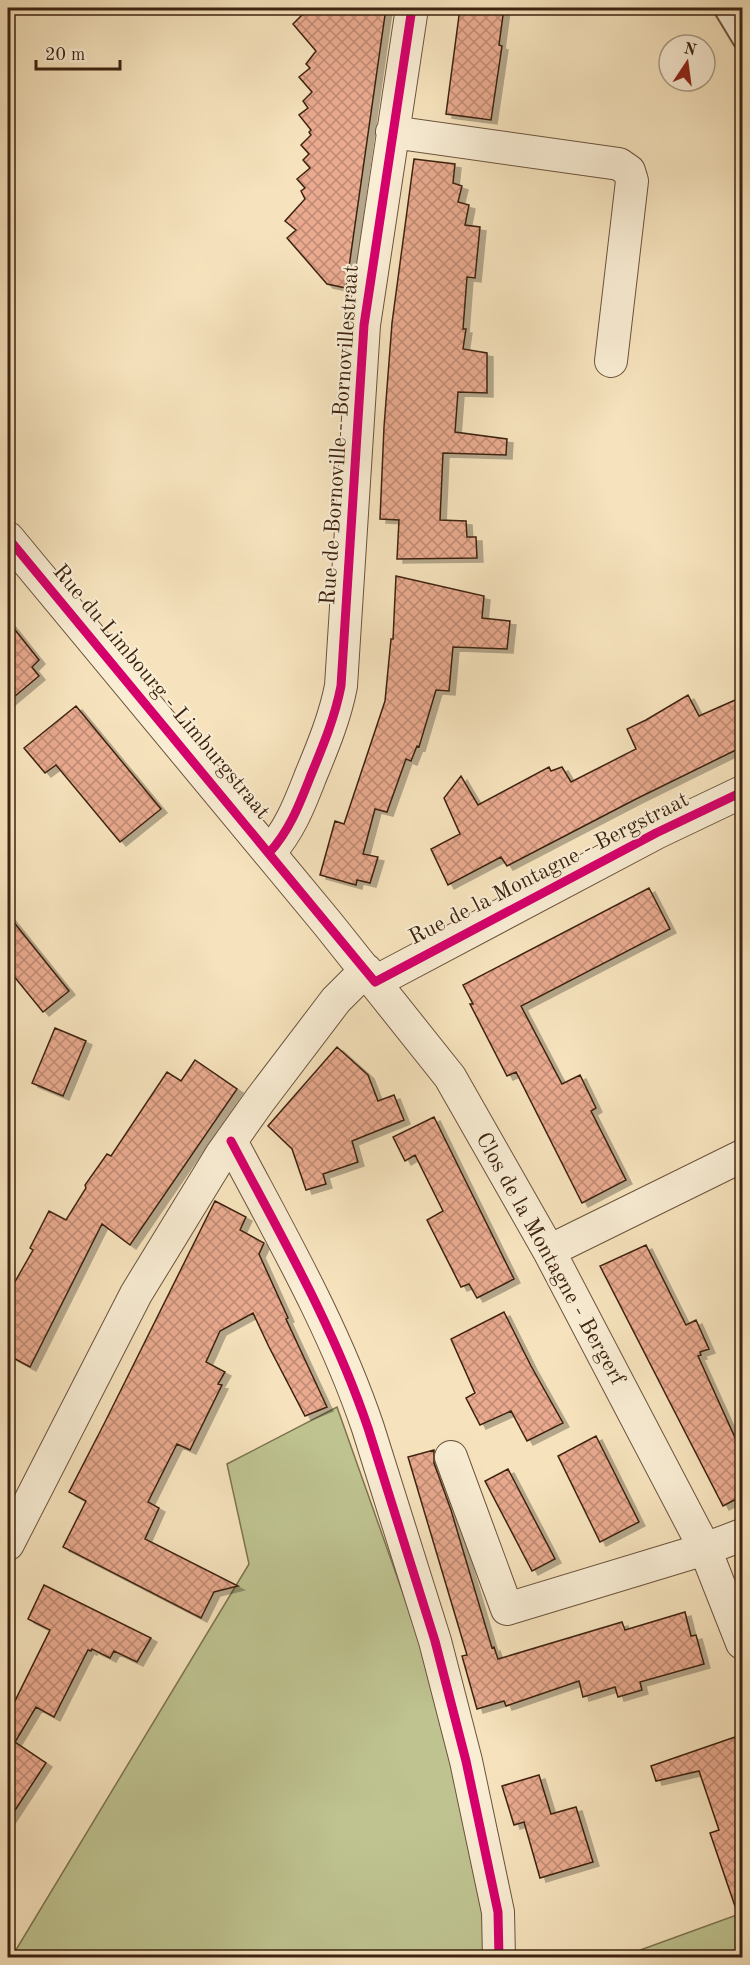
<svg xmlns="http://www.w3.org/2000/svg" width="750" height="1965" font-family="'Old Standard TT',serif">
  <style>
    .green { fill: #bec390; stroke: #7e7350; stroke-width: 1.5 }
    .building { fill: url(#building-cross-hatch); stroke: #3d2311; stroke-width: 1.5; filter: url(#shadow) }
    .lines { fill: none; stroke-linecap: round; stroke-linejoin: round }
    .lane-casing { stroke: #6b533c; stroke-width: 20 }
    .street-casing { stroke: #6b533c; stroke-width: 34 }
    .lane { stroke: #f9edd4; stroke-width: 16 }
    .street { stroke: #f9edd4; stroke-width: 32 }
    .cycleway-casing { stroke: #f9edd4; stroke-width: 13 }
    .cycleway { stroke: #d6006c; stroke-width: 9 }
    .labels { text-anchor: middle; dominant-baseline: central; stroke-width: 4.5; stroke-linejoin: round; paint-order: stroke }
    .street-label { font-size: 22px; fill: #3d2311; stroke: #f9edd4 }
  </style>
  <defs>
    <pattern id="building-cross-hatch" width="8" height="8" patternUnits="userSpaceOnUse" patternTransform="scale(1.5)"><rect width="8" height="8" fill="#e9aa8f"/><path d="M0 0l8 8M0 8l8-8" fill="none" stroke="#be8a73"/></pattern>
    <filter id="shadow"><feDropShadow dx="6" dy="4" stdDeviation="0" flood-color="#0004"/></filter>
  </defs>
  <rect width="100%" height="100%" fill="#f6e3bd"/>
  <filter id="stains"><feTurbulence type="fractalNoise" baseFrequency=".00333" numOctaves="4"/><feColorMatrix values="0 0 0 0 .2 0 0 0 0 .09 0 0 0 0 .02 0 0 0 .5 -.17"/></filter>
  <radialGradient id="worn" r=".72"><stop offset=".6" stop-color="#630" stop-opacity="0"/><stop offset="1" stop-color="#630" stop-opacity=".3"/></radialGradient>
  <!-- green -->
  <path class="green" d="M337 1407 440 1698 506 1903 516 1957 11 1958 249 1564 227 1464Z
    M742 1913V1957H621Z"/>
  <!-- building -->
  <path class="building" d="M309 8H386L346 288 327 284 287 238 296 230 285 221 305 199 301 191 305 188 297 179 310 168 303 160 309 154 301 145 311 135 309 132 311 130 299 115 308 108 303 101 312 92 299 77 310 68 306 64 316 51 293 24Z
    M460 8H504L499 45 502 46 491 120 446 114Z
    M414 159 455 164 453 183 462 186 458 202 469 205 465 225 480 227 475 278 467 277 463 329H466L463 349 487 353V393L458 392 455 432 507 439 506 455 443 453 440 520 466 521 467 537H476L477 558 397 559 399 520 380 519 384 427 392 323Z
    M396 576 484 596 482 618 510 621 507 649 453 647 449 691 436 690 419 747 417 746 411 761 406 759 387 812 375 809 363 854 378 857 370 883 357 880 356 885 320 875 335 821 344 824 385 701 391 639H393Z
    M8 621 39 660 32 667 39 676 8 702Z
    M688 695 699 716 742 697V747L636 799 507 866 501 857 448 885 431 849 460 834 444 798 461 776 478 805 549 767 551 771 562 767 571 782 636 749 627 729 646 720Z
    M76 706 161 809 120 842 56 765 45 773 24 748Z
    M649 888 670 929 521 1006 562 1084 580 1075 596 1108 591 1111 626 1180 582 1203 516 1072 507 1076 470 1004H473L463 985Z
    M8 915 69 991 43 1012 8 969Z
    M55 1028 86 1041 63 1096 32 1083Z
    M337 1047 368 1075 378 1101 394 1095 404 1120 352 1141 358 1162 323 1174 326 1184 306 1190 292 1149 268 1126Z
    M195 1060 237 1089 130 1245 102 1224 30 1367 8 1355V1294L33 1250 30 1248 49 1211 66 1220 86 1188 85 1185 107 1154 111 1156 167 1072 181 1081Z
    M434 1117 514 1279 477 1298 469 1284 461 1287 427 1220 443 1211 415 1155 405 1161 393 1137Z
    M215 1201 246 1217 240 1230 264 1243 259 1254 288 1318 286 1319 327 1407 305 1416 269 1347 253 1313 220 1331 206 1362 225 1372 218 1384 222 1385 190 1450 177 1444 148 1502 159 1508 145 1539 238 1586 214 1592 201 1618 63 1547 86 1501 69 1492 105 1422Z
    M646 1245 686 1325 696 1320 709 1349 700 1352 701 1355 698 1356 742 1453V1496L723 1506 600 1266Z
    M504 1312 531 1366 563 1423 527 1441 511 1411 480 1425 466 1398 475 1393 451 1339Z
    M596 1436 639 1522 600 1542 558 1456Z
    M434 1450V1463L451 1510 492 1648 494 1647 498 1659 622 1622 625 1630 685 1612 691 1636 696 1635 704 1664 640 1682 642 1690 618 1697 615 1687 583 1697 579 1681 506 1706 504 1701 477 1709 462 1656 467 1655 408 1457Z
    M508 1469 555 1559 532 1571 485 1481Z
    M44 1585 151 1638 137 1662 114 1651 110 1658 92 1649 91 1651 88 1650 54 1717 36 1707 15 1742 46 1763 8 1821V1715L50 1630 28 1619Z
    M735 1737 742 1758V1918H739L710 1833 719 1830 699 1771 656 1781 651 1766Z
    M539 1775 551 1814 576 1807 593 1862 540 1878 524 1822 514 1825 502 1786Z"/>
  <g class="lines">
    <defs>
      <path id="lane" d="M722 8 742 41"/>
      <path id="street" d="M392 132 619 164 629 171 632 181 611 361
        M8 538 328 924 450 1077 549 1251 705 1549 742 1643
        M269 853C290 830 300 803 311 775 323 746 335 717 341 686L364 325 412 8
        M375 982 656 833 742 792
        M231 1141C280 1234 334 1327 368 1428L435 1641 466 1761 498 1912 499 1958
        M549 1251 742 1156
        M451 1457 507 1609 705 1549 742 1535
        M8 1544 136 1294 221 1155 260 1100 336 1000 366 970"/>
    </defs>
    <!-- lane casing -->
    <use href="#lane" class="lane-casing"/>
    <!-- street casing -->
    <use href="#street" class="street-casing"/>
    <!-- lane -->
    <use href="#lane" class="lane"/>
    <!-- street -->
    <use href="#street" class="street"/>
    <defs>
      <path id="cycleway" d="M8 538 375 982 656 833 742 792
        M269 853C290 830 300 803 311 775 323 746 335 717 341 686L364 325 412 8
        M231 1141C280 1234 334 1327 368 1428L435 1641 466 1761 498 1912 499 1958"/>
    </defs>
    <!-- cycleway casing -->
    <use href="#cycleway" class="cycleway-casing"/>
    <!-- cycleway -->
    <use href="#cycleway" class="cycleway"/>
  </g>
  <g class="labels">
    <!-- street labels -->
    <g class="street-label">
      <text transform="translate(340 435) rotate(-86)">Rue de Bornoville - Bornovillestraat</text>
      <text transform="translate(161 692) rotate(50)">Rue du Limbourg - Limburgstraat</text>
      <text transform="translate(549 869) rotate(-27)">Rue de la Montagne - Bergstraat</text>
      <text transform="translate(550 1259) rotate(61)">Clos de la Montagne - Bergerf</text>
    </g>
  </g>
  <!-- margin -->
  <rect width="750" height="1965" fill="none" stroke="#f6e3bd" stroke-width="30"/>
  <rect x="9" y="9" width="732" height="1947" fill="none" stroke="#3d2311" stroke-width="3"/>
  <rect x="15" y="15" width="720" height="1935" fill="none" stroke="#3d2311" stroke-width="1.5"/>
  <!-- north arrow -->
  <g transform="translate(687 63) rotate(13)"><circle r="28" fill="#f9edd4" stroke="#ae9c86" stroke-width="1.5"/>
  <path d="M0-4.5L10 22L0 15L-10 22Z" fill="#8f2418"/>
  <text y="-9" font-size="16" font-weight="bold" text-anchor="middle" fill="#3d2311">N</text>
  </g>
  <!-- scale -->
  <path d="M36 60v9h84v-9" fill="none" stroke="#3d2311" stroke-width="3"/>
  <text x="45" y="60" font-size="18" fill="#3d2311" stroke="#f9edd4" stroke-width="4.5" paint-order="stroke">20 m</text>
  <rect width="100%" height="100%" filter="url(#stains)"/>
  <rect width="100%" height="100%" fill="url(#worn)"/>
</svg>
